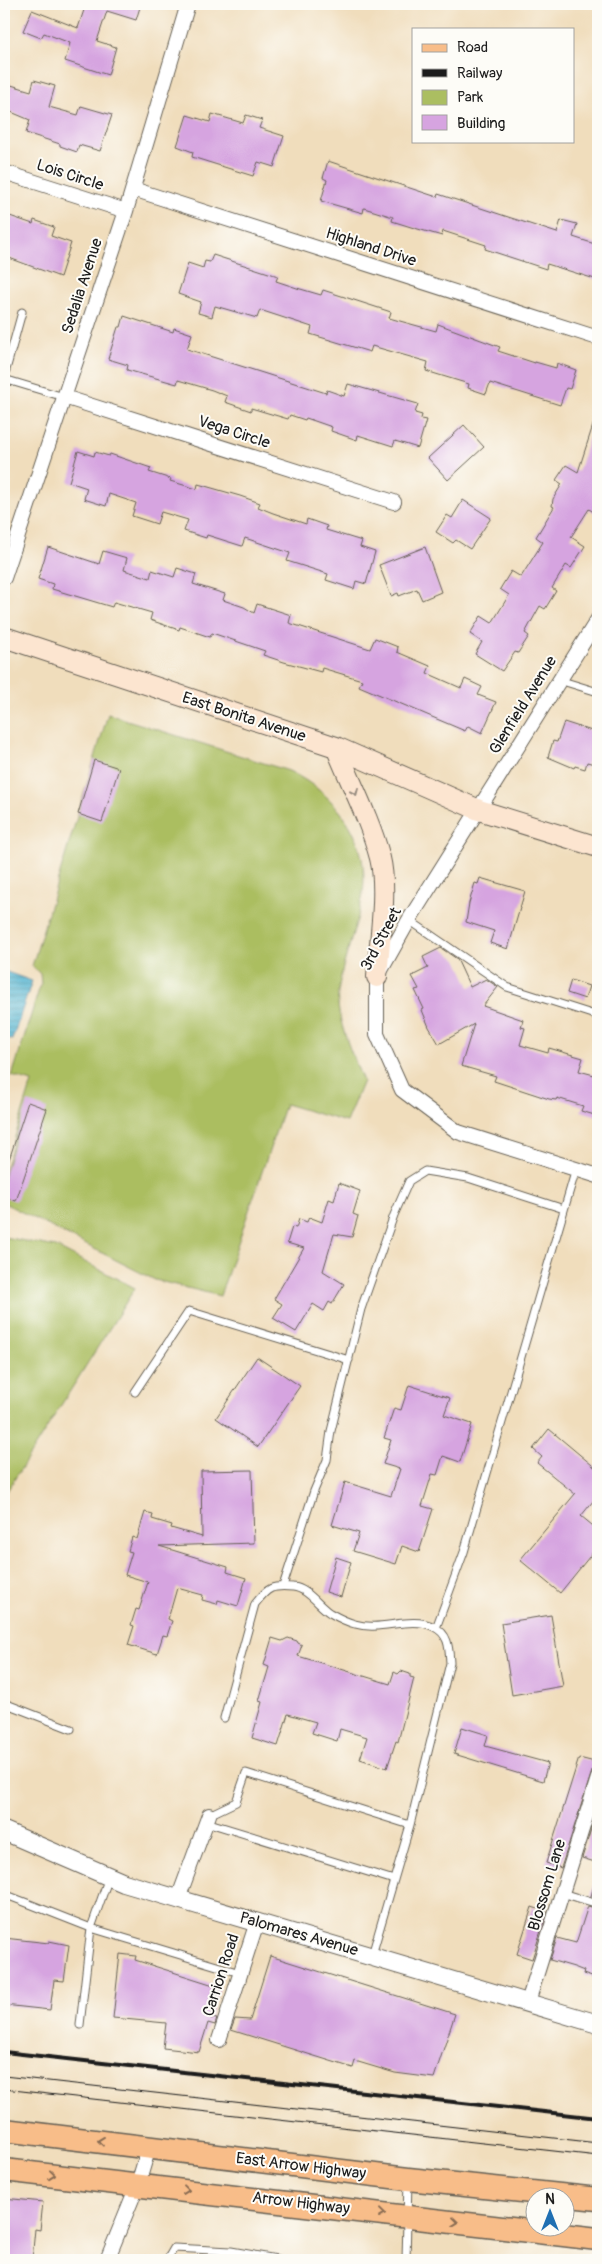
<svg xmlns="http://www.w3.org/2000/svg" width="602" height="2264" font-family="Pangolin,sans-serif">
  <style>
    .park { fill: #abbe61; stroke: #646d3e }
    .water { fill: url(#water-rules); stroke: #366876 }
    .building { fill: #d6a4e0 }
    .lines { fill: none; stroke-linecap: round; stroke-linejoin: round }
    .service-casing { stroke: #666054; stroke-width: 9 }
    .minor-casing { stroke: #666054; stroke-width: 16 }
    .tertiary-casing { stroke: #666054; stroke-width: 20 }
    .secondary-casing { stroke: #666054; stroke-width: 22 }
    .primary-casing { stroke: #666054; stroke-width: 25 }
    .service { stroke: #fff; stroke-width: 7 }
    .minor { stroke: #fff; stroke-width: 14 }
    .tertiary { stroke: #fff; stroke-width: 18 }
    .secondary { stroke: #fce5d0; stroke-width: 20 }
    .primary { stroke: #f8bd89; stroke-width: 22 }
    .tram { stroke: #1c1c1c; stroke-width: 1 }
    .rail { stroke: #1c1c1c; stroke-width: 4 }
    .oneway { stroke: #978b7f }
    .oneway2 { stroke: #8a6c52 }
    .labels { text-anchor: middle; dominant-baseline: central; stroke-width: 4; stroke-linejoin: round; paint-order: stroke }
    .street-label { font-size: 16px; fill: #1c1c1c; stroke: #fdfcf7 }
  </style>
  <defs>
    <pattern id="water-rules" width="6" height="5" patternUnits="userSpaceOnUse" patternTransform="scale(1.25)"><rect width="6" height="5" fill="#51b3d0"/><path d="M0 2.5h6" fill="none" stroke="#4291a8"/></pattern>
  </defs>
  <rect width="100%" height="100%" fill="#fdfcf7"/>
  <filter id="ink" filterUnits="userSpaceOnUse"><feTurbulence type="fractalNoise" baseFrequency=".02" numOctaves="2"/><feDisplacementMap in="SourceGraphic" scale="10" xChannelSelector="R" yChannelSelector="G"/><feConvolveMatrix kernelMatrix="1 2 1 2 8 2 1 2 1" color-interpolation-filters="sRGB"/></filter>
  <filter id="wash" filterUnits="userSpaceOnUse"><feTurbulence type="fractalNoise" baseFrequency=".0096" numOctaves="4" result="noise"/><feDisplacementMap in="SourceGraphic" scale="20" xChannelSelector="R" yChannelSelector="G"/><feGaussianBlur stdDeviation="1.12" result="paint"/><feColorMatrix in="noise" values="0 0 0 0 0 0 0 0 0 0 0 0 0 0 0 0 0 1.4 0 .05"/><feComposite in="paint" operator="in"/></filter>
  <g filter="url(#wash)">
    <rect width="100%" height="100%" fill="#f0ddbc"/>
    <!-- park -->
    <path class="park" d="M108 714 289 771C336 794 370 838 363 893 358 927 342 959 338 993 335 1017 354 1059 363 1081L346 1122 285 1104 220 1296 155 1280 4 1203V1173L32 1082 12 1076 41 983 40 974 32 966Z
      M4 1237 56 1247 135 1288 7 1491 4 1489Z"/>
    <!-- water -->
    <path class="water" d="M4 971 32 981 12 1040 4 1037Z"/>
    <g id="blocks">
      <!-- building -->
      <path class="building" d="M86 4H141L136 20 107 11 97 41 116 47 108 75 65 61 70 43 44 33 41 38 23 31 32 10 78 28Z
        M34 80 55 86 49 107 78 115 81 106 112 115 100 151 79 145 77 152 60 146V144L26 133 30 120 4 109 11 85 31 91Z
        M212 114 243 123 246 115 262 120 259 128 284 136 274 167 258 162 253 176 192 157 193 152 177 146 187 115 210 122Z
        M328 161 437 197 438 194 557 233 561 220 577 224 573 237 598 245V280L547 264 546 269 485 249 486 245 443 231 442 236 411 227 392 221 393 217 364 208 363 213 321 201 327 180 323 178Z
        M4 214 33 224 34 220 54 227 51 236 71 243 60 277 4 256Z
        M213 255 278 276 276 281 297 288 321 295 323 290 391 312 389 318 436 331 438 324 500 347 498 351 535 363V362L556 368 557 363 576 370 570 389 566 388 560 405 490 383 486 394 468 388 469 384 426 371 428 362 372 346 370 352 310 334 312 327 260 310 257 318 215 306 212 317 198 313 201 302 178 294 188 263 203 268 205 261 210 262Z
        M124 316 173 332 174 328 192 334 187 349 326 393 327 390 344 396 348 384 418 404 415 413 422 415 421 419 426 420 418 448 395 441 393 446 358 435 357 440 331 431 332 427 306 418 305 420 290 415 288 419 251 408V411L225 402 227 396 212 390 178 380 177 384 127 370 128 365 108 359 118 327H121Z
        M595 419H598V515L589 509 571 537 585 546 571 568 566 565 552 588 556 591 545 609 540 606 525 633 529 636 518 653 515 652 502 671 475 654 482 642 470 634 481 616 492 623 509 595 500 589 511 571 521 577 543 542 536 537 554 507 552 506 553 499 562 484 556 480 566 465 578 472Z
        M464 425 484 447 448 480 428 458Z
        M78 451 94 456 95 452 109 456 110 454 151 468 149 472 171 479 170 481 197 489 198 484 240 496 260 503 258 507 273 513 306 524 307 519 327 526 326 530 362 541 360 547 375 552 366 584 356 581 354 589 326 580 328 574 287 561 290 553 245 538 242 546 207 535 206 538 184 531 188 520 161 512 157 524 132 516 136 503 109 494 106 506 84 499 87 488 69 482Z
        M463 500 491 518 470 549 456 540 453 543 436 532 447 515 452 518Z
        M48 547 99 564 103 551 127 558 124 570 150 578 152 570 174 577 177 568 196 574 193 584 225 594 223 600 244 607 254 613 257 604 291 615 289 623 370 649 375 638 398 647 397 652 430 666 427 673 461 688 465 679 482 687 478 695 496 702 482 733 468 726 465 731 359 686 362 680 322 668 321 672 284 662 263 655 265 651 212 633 210 637 180 627 179 630 150 620 152 613 114 602 112 607 52 589 53 584 38 579Z
        M425 547 441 592 422 600 417 589 399 596 398 593 391 596 379 565Z
        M564 722 598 733V765L587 762 585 769 575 766 574 768 548 757 553 741 557 742Z
        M94 760 119 768 102 822 78 814Z
        M480 878 525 891 508 949 490 943 494 931 466 922 469 903 475 883 478 884Z
        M441 948 457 959 470 987 486 979 498 987 483 1006 523 1020 521 1027 525 1028 520 1045 548 1053 549 1048 583 1058 579 1071 598 1076V1116L581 1111 583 1106 557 1098 556 1100 549 1099 494 1081 496 1076 461 1066 474 1024 439 1044 429 1027 422 1010 424 1009 415 990 419 989 412 976 428 968 423 957Z
        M571 980 589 986 585 999 567 993Z
        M28 1102 47 1109 16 1201 4 1197V1175Z
        M339 1183 360 1191 353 1214 358 1216 352 1237 334 1234 323 1271 344 1284 332 1304 329 1302 324 1311 313 1304 296 1332 273 1318 282 1304 274 1299 304 1248 287 1243 292 1227 296 1228 299 1219 307 1222 309 1217 322 1222 329 1199 334 1201Z
        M257 1357 300 1386 258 1447 216 1418Z
        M409 1385 450 1398 444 1415 472 1424 460 1462 443 1456 437 1475 432 1474 422 1506 433 1509 419 1552 402 1546 396 1564 353 1551 359 1533 332 1525 345 1482 391 1496 400 1469 383 1464 391 1440 384 1438 394 1408 401 1410Z
        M549 1429 598 1470V1495L581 1516 598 1530V1546L560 1593 520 1560 575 1494 537 1463 542 1457 533 1449Z
        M252 1470 254 1543 159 1546 228 1567 227 1572 246 1578 238 1606 218 1600 217 1604 202 1600 203 1595 177 1588 168 1619 172 1621 167 1636 163 1635 157 1654 128 1645 134 1626 131 1625 136 1609 139 1610 148 1582 125 1575 132 1552 128 1551 132 1537 137 1539 145 1512 153 1514 152 1519 172 1525 171 1528 202 1537 201 1471Z
        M336 1557 351 1562 341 1597 326 1592Z
        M551 1615 563 1686 512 1695 501 1623Z
        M272 1638 282 1641 288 1638 297 1641 298 1643 302 1645 298 1656 390 1684 394 1672 398 1674 401 1671 410 1674V1677L414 1678 398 1742 396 1741 387 1768 360 1759 367 1737 340 1729 337 1741 312 1733 316 1722 288 1714 278 1746 252 1738 262 1702 259 1701 269 1667 264 1665Z
        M462 1727 488 1735 485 1746 548 1763 543 1781 454 1754Z
        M579 1758 595 1762 561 1868 546 1863Z
        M592 1826 598 1828V1863L582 1858Z
        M595 1882 598 1883V1899L591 1896Z
        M588 1906 598 1909V1979L583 1974 584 1971 574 1967 550 1960 557 1938 576 1943Z
        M532 1907 547 1912 532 1959 517 1954Z
        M4 1938 49 1943V1941L69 1945 64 1981 54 1980 50 2010 4 2005Z
        M120 1954 136 1956 135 1960 220 1987 210 2018 217 2019 215 2025 208 2023 199 2052 163 2048 166 2023 113 2018Z
        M270 1956 455 2014 434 2078 395 2073 355 2061 353 2068 231 2030 235 2019 250 2020Z
        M4 2198 43 2202 40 2230 35 2229 32 2260H4Z"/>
    </g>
  </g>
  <g filter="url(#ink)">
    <use href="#blocks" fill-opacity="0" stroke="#666054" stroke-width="1"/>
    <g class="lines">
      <defs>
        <path id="service" d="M4 377 22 312
          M4 379 64 397
          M559 680 598 692
          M409 920 507 987 598 1016
          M4 1087H5
          M135 1392 189 1311 349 1360
          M283 1586 314 1491 327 1460 331 1431 361 1309 394 1215 409 1181 425 1171 468 1178 564 1209
          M436 1628 464 1552 576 1169
          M4 1703 71 1729
          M224 1718 255 1604C268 1587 272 1585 293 1587 307 1588 319 1606 330 1613 337 1617 347 1622 355 1624 381 1632 410 1615 434 1627 449 1634 449 1648 450 1663L410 1825
          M209 1815 236 1802 246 1773 410 1825 372 1955
          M206 1822 394 1880
          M562 1893 598 1904
          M4 1894 91 1928 109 1877
          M80 2025 91 1928 240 1973
          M167 2260 174 2248 231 2251 283 2260
          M406 2260 408 2181"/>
        <path id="minor" d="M4 172 126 211
          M133 189 598 338
          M64 397 394 502
          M4 578 126 211 188 4
          M598 619 409 920 377 977V1034L402 1090 458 1132 598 1176
          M178 1899 209 1815
          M528 2002 598 1778
          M219 2040 257 1922
          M107 2260 138 2184 149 2147"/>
        <path id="tertiary" d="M4 1831 124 1883 598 2024"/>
        <path id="secondary" d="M4 637 336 747 479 810 598 847
          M336 747C351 784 370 820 380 858 388 890 379 944 377 977"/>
        <path id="primary" d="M4 2130 408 2179 598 2199
          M4 2170 598 2239"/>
      </defs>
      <!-- service casing -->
      <use href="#service" class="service-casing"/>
      <!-- minor casing -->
      <use href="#minor" class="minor-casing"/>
      <!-- tertiary casing -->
      <use href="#tertiary" class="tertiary-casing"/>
      <!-- secondary casing -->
      <use href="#secondary" class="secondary-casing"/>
      <!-- primary casing -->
      <use href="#primary" class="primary-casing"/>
      <!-- service -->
      <use href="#service" class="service"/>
      <!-- minor -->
      <use href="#minor" class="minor"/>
      <!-- tertiary -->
      <use href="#tertiary" class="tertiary"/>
      <!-- secondary -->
      <use href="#secondary" class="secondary"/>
      <!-- primary -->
      <use href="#primary" class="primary"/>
      <!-- tram -->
      <path class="tram" d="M4 2076 598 2143
        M4 2089 598 2156"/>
      <!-- rail -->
      <path class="rail" d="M4 2052 598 2118"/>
    </g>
    <!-- one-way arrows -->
    <defs><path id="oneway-chevron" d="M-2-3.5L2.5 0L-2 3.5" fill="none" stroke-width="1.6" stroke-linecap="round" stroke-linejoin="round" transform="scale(1.25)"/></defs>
    <use class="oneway" href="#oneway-chevron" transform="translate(355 792) rotate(67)"/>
    <g class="oneway2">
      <use href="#oneway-chevron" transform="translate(101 2141) rotate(-173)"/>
      <use href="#oneway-chevron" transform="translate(52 2175) rotate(6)"/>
      <use href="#oneway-chevron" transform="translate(186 2190) rotate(7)"/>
      <use href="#oneway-chevron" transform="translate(382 2213) rotate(7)"/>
      <use href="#oneway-chevron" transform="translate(455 2222) rotate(7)"/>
    </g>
  </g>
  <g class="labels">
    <!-- street labels -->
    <g class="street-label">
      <text transform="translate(70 175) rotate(18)">Lois Circle</text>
      <text transform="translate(371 247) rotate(18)">Highland Drive</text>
      <text transform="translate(82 286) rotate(-72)">Sedalia Avenue</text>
      <text transform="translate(234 432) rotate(18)">Vega Circle</text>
      <text transform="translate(523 705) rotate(-58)">Glenfield Avenue</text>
      <text transform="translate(244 717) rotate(18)">East Bonita Avenue</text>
      <text transform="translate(381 939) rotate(-62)">3rd Street</text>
      <text transform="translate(547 1885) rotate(-73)">Blossom Lane</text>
      <text transform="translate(299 1934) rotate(16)">Palomares Avenue</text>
      <text transform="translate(221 1975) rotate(-72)">Carrion Road</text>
      <text transform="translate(301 2166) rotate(7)">East Arrow Highway</text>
      <text transform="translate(301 2203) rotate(7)">Arrow Highway</text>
    </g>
  </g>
  <!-- margin -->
  <rect width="602" height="2264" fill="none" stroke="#fdfcf7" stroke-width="20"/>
  <!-- legend -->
  <rect x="412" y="28" width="162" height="115" fill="#fdfcf7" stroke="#a3a29f"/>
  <rect x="422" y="44" width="25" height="8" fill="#f8bd89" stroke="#a3a29f"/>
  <text x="457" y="52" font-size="15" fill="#1c1c1c">Road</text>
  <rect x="422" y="69" width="25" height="8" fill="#1c1c1c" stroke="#a3a29f"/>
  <text x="457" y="78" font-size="15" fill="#1c1c1c">Railway</text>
  <rect x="422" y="90" width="25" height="15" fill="#abbe61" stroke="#a3a29f"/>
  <text x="457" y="102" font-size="15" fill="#1c1c1c">Park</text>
  <rect x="422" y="115" width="25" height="15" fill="#d6a4e0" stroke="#a3a29f"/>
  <text x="457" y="128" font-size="15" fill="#1c1c1c">Building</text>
  <!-- north arrow -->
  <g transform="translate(550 2212)"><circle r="24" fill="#fdfcf7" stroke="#a3a29f"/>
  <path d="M0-4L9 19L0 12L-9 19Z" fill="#1f6fb2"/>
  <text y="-8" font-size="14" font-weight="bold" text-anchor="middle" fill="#1c1c1c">N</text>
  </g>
</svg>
